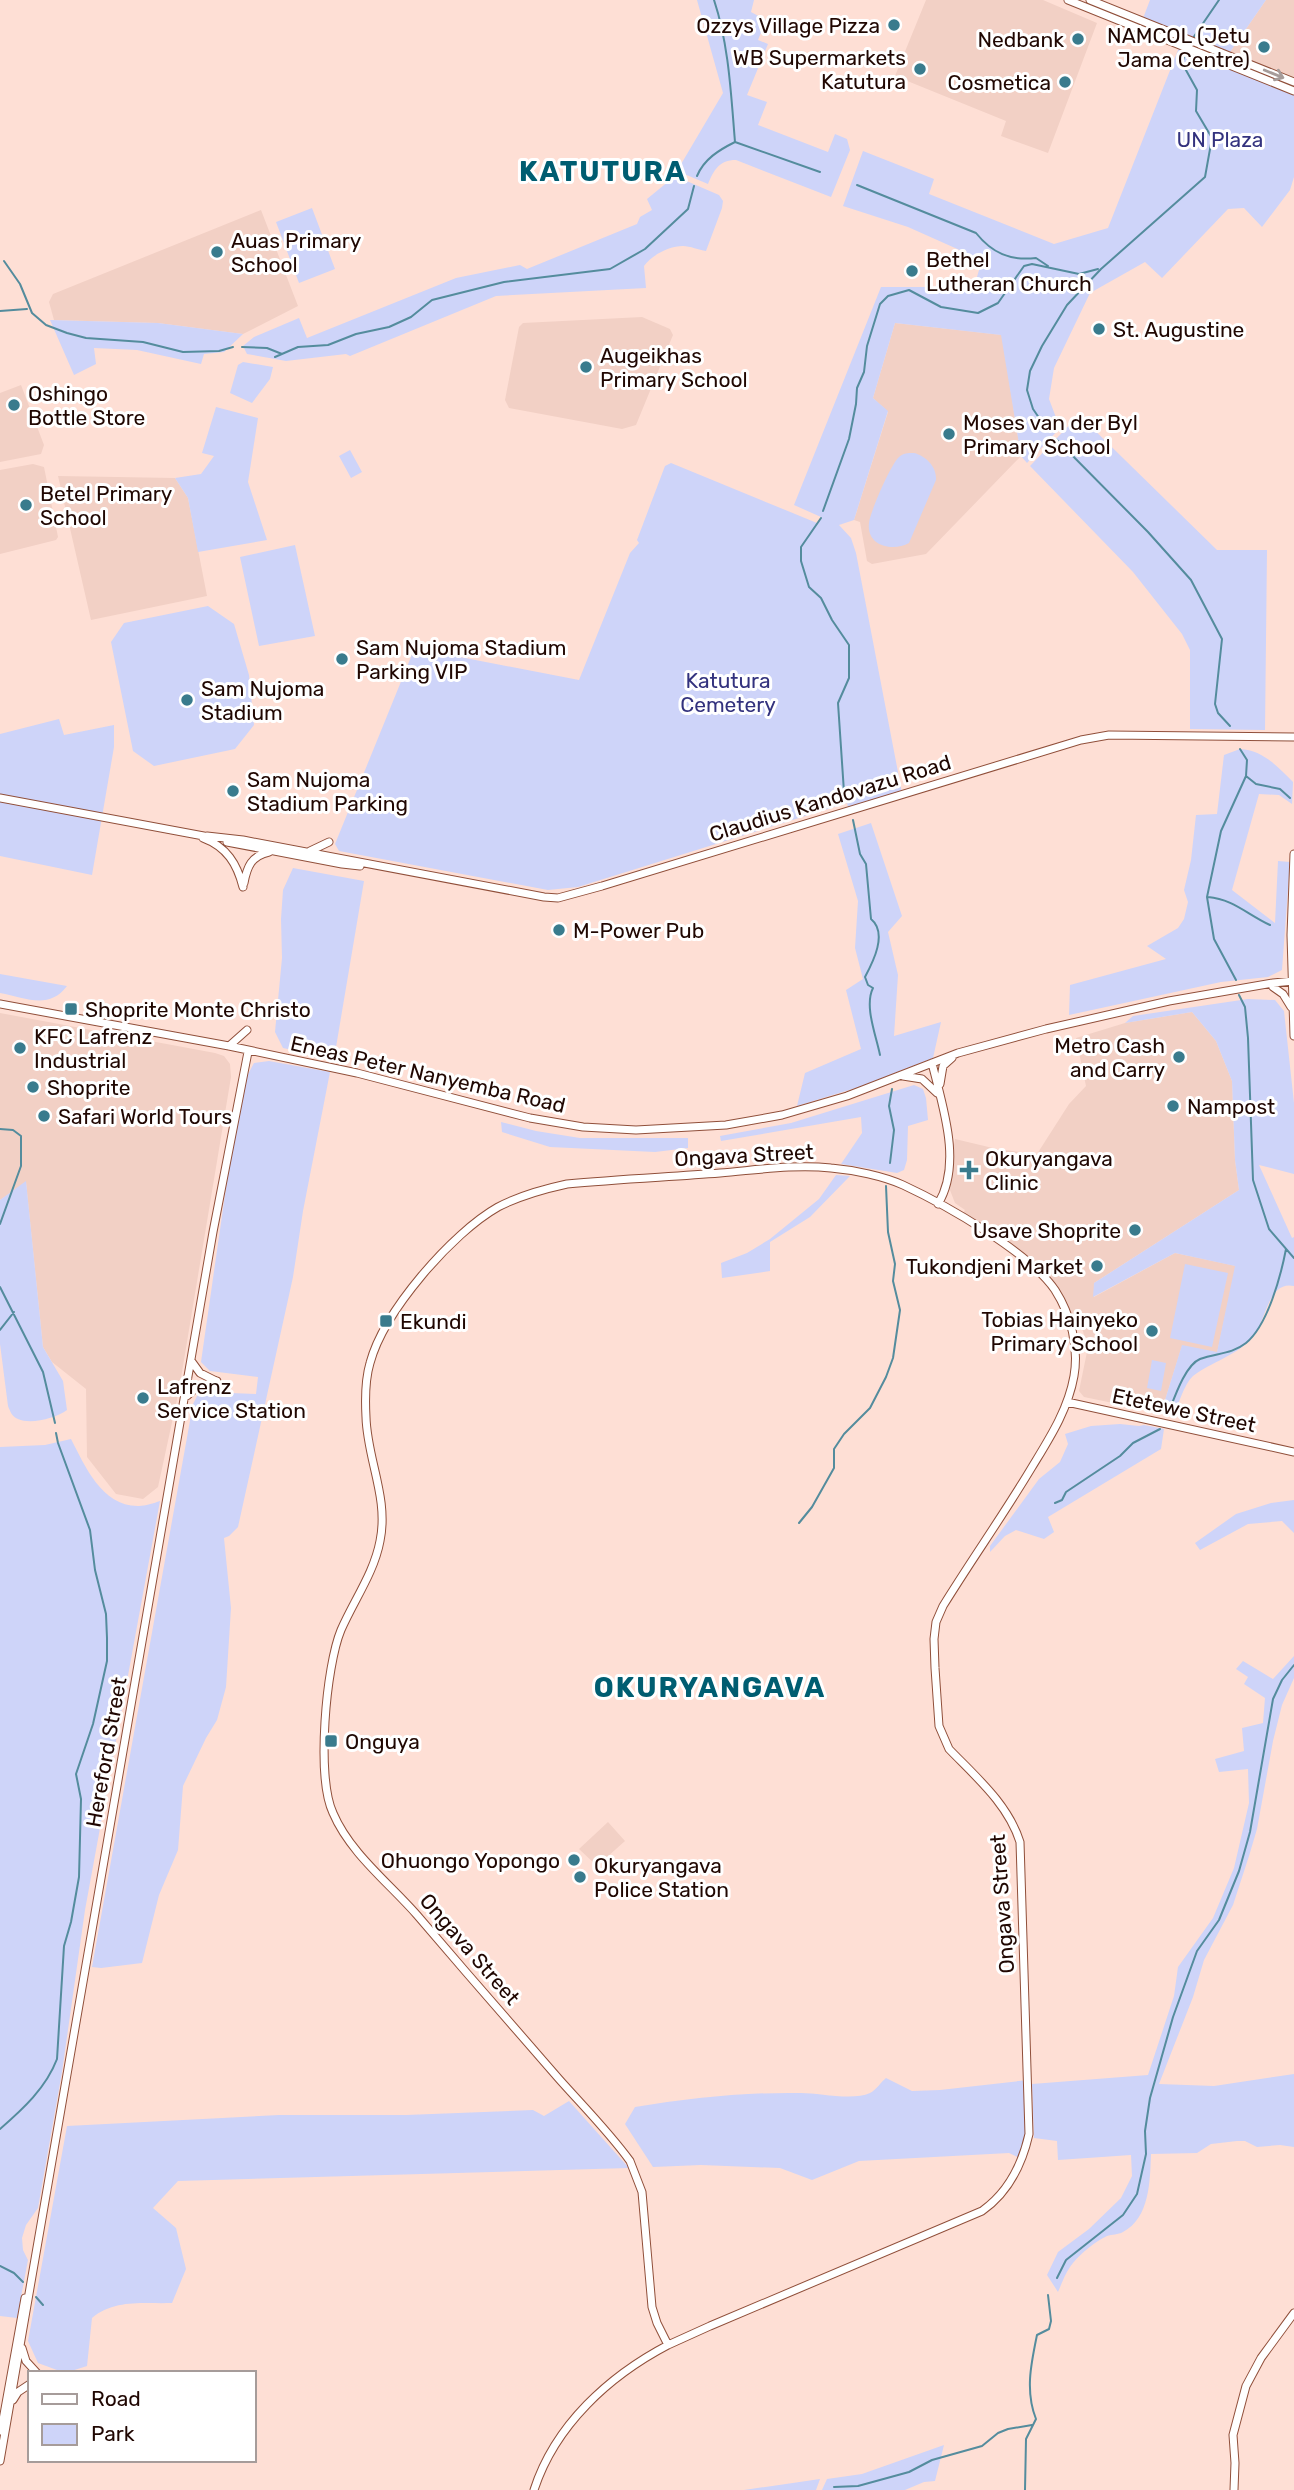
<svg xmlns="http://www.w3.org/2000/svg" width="1294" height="2490" font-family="Rubik,sans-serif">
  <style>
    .built { fill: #f2d0c5 }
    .green { fill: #ced4f9 }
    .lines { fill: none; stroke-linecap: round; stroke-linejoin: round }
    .stream { stroke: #548c9d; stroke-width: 2 }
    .secondary-casing { stroke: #904f3a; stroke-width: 9 }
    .secondary { stroke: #fff; stroke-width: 7 }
    .oneway { stroke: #a69c9a }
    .poi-dot { fill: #397b8d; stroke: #fff; stroke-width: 2.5 }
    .labels { text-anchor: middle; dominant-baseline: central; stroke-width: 6; stroke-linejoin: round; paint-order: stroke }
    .poi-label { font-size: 21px; fill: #200702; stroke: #fff; text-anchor: start }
    .park-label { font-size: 21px; fill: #33327e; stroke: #fff }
    .street-label { font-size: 21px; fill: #200702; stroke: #fff }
    .district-label { font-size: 28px; font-weight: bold; letter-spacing: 2px; fill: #005d71; stroke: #fff }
  </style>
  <rect width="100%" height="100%" fill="#fedfd5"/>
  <!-- built -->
  <path class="built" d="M926 0H1043L1097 23 1048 153 1001 136 1006 121 895 76Z
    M1266 0H1294V82L1228 55Z
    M261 210 298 306 243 334 158 323 54 320 49 302 53 294Z
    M642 317 670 329 673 335 636 425 622 429 509 408 505 400 519 327 523 323Z
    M895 323 1002 335 1021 456 926 554 872 564 867 561 860 522 854 520 888 412 873 398Z
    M21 385 44 445 41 454 0 462V393Z
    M33 464 44 467 58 537 56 540 0 554V470Z
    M58 476 175 478 188 498 207 596 91 620Z
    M1192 1012 1216 1041 1232 1081 1235 1160 1239 1190 1094 1283V1297L1175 1253 1236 1266 1217 1353 1182 1346 1161 1413 1084 1397 1079 1391 1088 1347 1078 1316 1069 1322 1066 1310 1035 1267 961 1217 965 1210 955 1203 948 1185 955 1139 997 1149 1037 1154 1069 1104 1086 1086 1076 1038 1125 1023Z
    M0 1013 215 1053 224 1056 230 1064 231 1077 179 1390 158 1487 143 1499 116 1494 87 1457 86 1389 52 1362 43 1347 26 1182 0 1200Z
    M608 1822 625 1841 597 1866 579 1849Z"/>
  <!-- green -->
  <path class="green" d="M697 0H754L751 12 766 20 758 40 768 44 747 95 767 102 758 125 828 152 835 134 847 139 850 150 831 197 736 160C719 160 714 170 708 184L677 171 723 93Z
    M1150 0H1266L1228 55 1142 21Z
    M1180 45 1294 91V177L1290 190 1262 227 1244 208 1228 209 1162 278 1145 262 1090 293 1054 368 1049 399 1060 428 1027 463 1021 456 1001 335 895 323 873 398 888 411 854 520 839 525 851 538 856 553 902 793 849 810 847 803 578 887 548 890 339 851 335 844 413 652 419 649 579 680 630 553 639 543 637 540 665 466 671 463 817 523 821 517 794 505 881 287H974L982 260 908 227 843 206 863 151 934 179 929 194 1054 244 1108 228Z
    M675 176 719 195 723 201 722 208 706 251C699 250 690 246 683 246 669 246 652 255 644 266L646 288 496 296 350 356 346 354 286 361 247 354 243 346 254 337 299 318 307 338 456 278 520 265 527 269 637 224 640 217 652 210 647 199Z
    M312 208 335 269 299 283 276 222Z
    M50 320 158 323 243 334 224 352 204 354 201 364 137 350 94 348 96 364 74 375Z
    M243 362 273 367 270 379 252 403 230 393 238 365Z
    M216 407 258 418 248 482 267 540 198 552 188 498 175 478 201 474 214 456 202 453Z
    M1079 415 1217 550H1267L1265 730 1190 729V650L1182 634 1133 572 1030 466Z
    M350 450 362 472 351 478 339 456Z
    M914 453C926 456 937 467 936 480L909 543C893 552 866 546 869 523 870 512 891 464 899 457 903 453 908 453 914 453Z
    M295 545 315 636 259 646 240 557Z
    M208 606 234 624 249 675 254 725 235 749 154 766 133 751 111 642 124 623Z
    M59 719 64 735 114 725V747L92 875 0 856V734Z
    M1240 749C1263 750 1278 767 1293 782L1292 804 1279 795 1259 794 1232 890 1275 923 1278 861 1290 862 1282 970 1268 977 1221 982 1069 1015 1070 985 1166 959 1147 946 1178 928 1184 919 1188 902 1184 890 1191 860 1196 815 1217 814 1224 755Z
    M871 823 902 916 888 932 898 975 894 1036 941 1022 933 1058 859 1087 797 1106 805 1073 861 1049 846 990 863 979 855 948 858 901 838 834Z
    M293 868 364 881 334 1059 283 1048 275 1032 282 958 281 919 283 890Z
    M0 974 67 986C49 1010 26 998 0 993Z
    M1248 999 1275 1000 1284 1011 1294 1103V1174L1259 1165 1292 1238 1294 1237V1286C1268 1280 1266 1321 1253 1337 1238 1355 1211 1362 1193 1376 1184 1384 1179 1404 1173 1416L1161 1413 1182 1345 1217 1352 1235 1266 1175 1253 1093 1297 1094 1283 1239 1190 1235 1160 1232 1081 1216 1041 1192 1012 1125 1023 1133 1016Z
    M269 1061 330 1072 303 1211 293 1277 238 1527 229 1536 224 1538 231 1608 226 1687 217 1720 206 1738 183 1786 178 1850 159 1895 142 1963 101 1968 92 1967 193 1404 198 1394 205 1392 256 1394 258 1377 210 1371 201 1362 229 1167 247 1076 254 1063Z
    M914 1085 923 1089 926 1098 928 1120 908 1126 907 1160 904 1170 897 1173 841 1164 862 1133 861 1117 721 1141 720 1136 791 1123Z
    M501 1122 536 1131 580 1138H688V1148L655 1152 550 1147 502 1132Z
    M836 1175 850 1176 810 1217 770 1242V1271L722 1278 721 1263 747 1253 770 1239 819 1199Z
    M26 1181 43 1347 63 1381 67 1410C56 1418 31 1425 18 1419 12 1417 10 1411 8 1406L0 1344V1200Z
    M1185 1264 1228 1273 1212 1347 1170 1338Z
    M1152 1360 1166 1363 1161 1391 1147 1388Z
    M1120 1424 1139 1426 1144 1425 1164 1429 1161 1449 1048 1517 1054 1532 1044 1539 1016 1530 1005 1536 990 1552V1546L1039 1479 1060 1462 1068 1444 1065 1434 1091 1426Z
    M71 1439C85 1466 102 1507 139 1506 145 1506 154 1503 160 1501L85 1910 62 2072 38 2208 26 2225 22 2238 23 2250 28 2260 17 2318 0 2316V1447L45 1445Z
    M1294 1500V1533L1282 1521 1248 1524 1200 1550 1195 1543 1236 1514 1271 1503Z
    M1294 1656V1678L1282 1705 1273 1741 1257 1829 1249 1856 1233 1905 1204 1960 1193 1997 1159 2084 1214 2086 1294 2074V2147L1280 2145 1257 2147 1245 2141H1237L1211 2144 1197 2153 1151 2154C1150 2180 1150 2218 1123 2232 1118 2235 1112 2234 1107 2236 1096 2241 1080 2254 1073 2263 1066 2271 1062 2283 1058 2292L1047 2275 1058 2252 1089 2229 1121 2198 1132 2176 1131 2155 1058 2160 1057 2141 1034 2138 1032 2084 1148 2075 1174 1996 1178 1967 1213 1918 1234 1868 1249 1803 1248 1769 1219 1772 1215 1759 1244 1751 1242 1728 1263 1723 1265 1698 1244 1684 1248 1677 1236 1669 1243 1661 1273 1679Z
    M886 2078 912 2091 940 2090 1028 2080 1030 2125 1022 2159 1009 2153 859 2161 812 2180 780 2168 701 2165 653 2167 625 2124 635 2107C690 2098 745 2092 801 2093 819 2093 853 2101 870 2093 876 2090 881 2082 886 2078Z
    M569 2101 629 2168 178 2181 153 2208 176 2228 186 2269 172 2303C143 2304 115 2299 92 2318L87 2366 65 2373 38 2363 28 2341 67 2126 279 2115H406L533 2110 544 2116Z
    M944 2445 935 2481 924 2482 905 2490H822L827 2479 862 2474Z
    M820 2479 816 2490H744Z"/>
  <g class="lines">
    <!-- stream -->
    <path class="stream" d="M714 0C729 45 731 95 735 142
      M1193 38 1219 0
      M697 176C704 159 719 150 735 142L820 172
      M857 185 976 233C992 253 1010 261 1036 258L1048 266
      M4 261 20 284 32 313 46 325 67 333 86 338 143 342 183 352 219 351 233 347
      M0 311 27 309
      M242 347 267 348 282 354
      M275 357 298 347 328 345 356 334 389 327 411 317 432 300 504 282 610 269 645 249 688 209 694 186
      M1046 428 1033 409 1027 390 1030 371 1042 346 1067 305 1101 269 1205 177 1212 138 1196 111 1197 90 1182 63 1186 52
      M1056 439 1148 532 1191 580 1222 639 1215 704 1218 713 1230 726
      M823 511 849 439 856 404 857 388 864 372 867 346 880 304 888 296 909 290 941 307 978 313 998 303 1024 266 1032 264 1079 274 1098 269
      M821 518 801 547V561L809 587 821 598 832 620 849 645V678L838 703 844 792
      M1246 776 1256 784 1280 789 1290 798
      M853 820 860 854 866 864 871 919C888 933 873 962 865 977L868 985 873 988C864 1006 876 1035 880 1055
      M1208 897C1233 899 1248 915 1270 925
      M1236 980 1214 939 1207 897 1221 831 1246 776 1247 760 1240 749
      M1239 995 1245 1007 1248 1038 1253 1180 1269 1229 1294 1258
      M0 1129 13 1130 21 1136V1166L0 1224
      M890 1163 894 1130 889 1106 892 1089
      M0 1287 43 1372 55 1423
      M0 1330 14 1312
      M1168 1414C1174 1399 1185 1365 1200 1359 1217 1353 1232 1354 1246 1343 1268 1325 1281 1275 1286 1249
      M1055 1503 1062 1500 1066 1492 1120 1456 1133 1443 1160 1429
      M799 1523 812 1507 834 1468V1449L844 1434 870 1408 886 1377 893 1358 900 1310 893 1281 895 1264 888 1232 886 1186
      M0 2129C23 2109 46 2088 57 2059L64 1946 71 1922 79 1877 81 1799 76 1774 93 1724 107 1661V1638L106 1614 95 1570 90 1530 58 1443 56 1433
      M0 2266 14 2273 23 2282
      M1057 2278 1066 2260 1123 2215 1137 2194 1146 2154 1145 2131 1150 2098 1173 2017 1197 1951 1219 1920 1239 1871 1250 1832 1273 1699 1282 1680 1294 1665
      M36 2297 43 2305
      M834 2487 858 2486 909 2472 932 2460 982 2446 998 2433 1008 2429 1032 2425
      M1025 2490 1026 2439 1036 2419C1025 2391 1031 2364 1037 2335L1049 2329 1051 2321 1048 2295"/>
    <defs>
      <path id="secondary" d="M1068 0 1294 91
        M1090 0 1294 82
        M0 798 209 837
        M207 836 243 840 544 897 558 898 602 886 1081 740 1109 735 1294 737
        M203 838C227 847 237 864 243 887
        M227 842 342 864 360 866
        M310 851 329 842
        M1294 854 1291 935 1294 1036
        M244 883C247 867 251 856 269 852
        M1273 987 1283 994 1291 1007
        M0 1004 229 1046 357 1073 530 1118 583 1127 636 1130 726 1125 782 1115 847 1096 958 1053 1046 1029 1169 1001 1273 983 1294 981
        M229 1046 247 1030
        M932 1063C942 1105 963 1163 938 1204
        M903 1076 922 1079 937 1093
        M940 1084 943 1066 952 1058
        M192 1362 200 1373 216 1381
        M187 1396 197 1387 217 1381
        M1067 1402 1294 1452
        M22 2348 26 2361 37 2373
        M13 2400 18 2392 30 2384
        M1 2431 25 2298
        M0 2461 213 1232 248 1052
        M534 2490C555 2425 609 2376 668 2345L657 2323 652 2307 642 2192 630 2161C609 2132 583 2106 559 2079 511 2024 464 1970 417 1915 389 1883 350 1853 333 1813 316 1777 326 1666 341 1630 354 1600 374 1573 380 1541 389 1498 367 1459 366 1417 365 1399 365 1380 370 1363 384 1311 452 1233 498 1207 519 1196 544 1189 567 1184 618 1179 669 1177 720 1173 757 1170 795 1164 831 1168 854 1170 883 1176 903 1185 946 1205 1029 1252 1055 1290 1071 1315 1079 1347 1074 1376 1068 1410 1049 1439 1032 1467 1004 1514 972 1559 943 1606L936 1622 934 1639 935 1668 939 1726 949 1749C976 1777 1008 1804 1020 1842L1029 2134C1022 2165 1009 2192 982 2211L710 2326 668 2345
        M1234 2490 1235 2463 1233 2435 1246 2386 1261 2358 1294 2313"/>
    </defs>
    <!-- secondary casing -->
    <use href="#secondary" class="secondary-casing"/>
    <!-- secondary -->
    <use href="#secondary" class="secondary"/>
  </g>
  <!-- one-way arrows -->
  <defs><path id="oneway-shaft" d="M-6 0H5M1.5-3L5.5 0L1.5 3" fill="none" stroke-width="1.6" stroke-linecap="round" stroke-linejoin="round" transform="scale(1.75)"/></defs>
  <use class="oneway" href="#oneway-shaft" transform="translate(1274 74) rotate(22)"/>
  <!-- markers -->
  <g class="poi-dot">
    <circle cx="894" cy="25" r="7"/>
    <circle cx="1078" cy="39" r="7"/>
    <circle cx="1264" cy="47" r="7"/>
    <circle cx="920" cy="69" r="7"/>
    <circle cx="1065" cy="82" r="7"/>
    <circle cx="217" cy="252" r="7"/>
    <circle cx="912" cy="271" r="7"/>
    <circle cx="1099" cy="329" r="7"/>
    <circle cx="586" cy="367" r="7"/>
    <circle cx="14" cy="405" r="7"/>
    <circle cx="949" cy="434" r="7"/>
    <circle cx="26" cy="505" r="7"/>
    <circle cx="342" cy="659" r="7"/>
    <circle cx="187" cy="700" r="7"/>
    <circle cx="233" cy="791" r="7"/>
    <circle cx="559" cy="930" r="7"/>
    <rect x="64" y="1002" width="14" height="14" rx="3.5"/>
    <circle cx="20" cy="1048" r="7"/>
    <circle cx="1179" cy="1057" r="7"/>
    <circle cx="33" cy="1087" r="7"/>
    <circle cx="1173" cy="1106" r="7"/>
    <circle cx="44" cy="1116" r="7"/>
    <path d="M965.5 1159.5h7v7h7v7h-7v7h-7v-7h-7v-7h7z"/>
    <circle cx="1135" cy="1230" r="7"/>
    <circle cx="1097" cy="1266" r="7"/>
    <rect x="379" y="1314" width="14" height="14" rx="3.5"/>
    <circle cx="1152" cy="1331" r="7"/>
    <circle cx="143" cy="1398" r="7"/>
    <rect x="324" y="1734" width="14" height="14" rx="3.5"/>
    <circle cx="574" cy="1860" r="7"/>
    <circle cx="580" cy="1877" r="7"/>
  </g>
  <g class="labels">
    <!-- poi labels -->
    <g class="poi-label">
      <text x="880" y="25" text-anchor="end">Ozzys Village Pizza</text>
      <text x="1250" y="35" text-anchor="end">NAMCOL (Jetu<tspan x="1250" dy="24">Jama Centre)</tspan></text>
      <text x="1064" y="39" text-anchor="end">Nedbank</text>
      <text x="906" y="57" text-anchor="end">WB Supermarkets<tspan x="906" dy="24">Katutura</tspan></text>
      <text x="1051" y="82" text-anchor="end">Cosmetica</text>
      <text x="231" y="240">Auas Primary<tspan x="231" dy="24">School</tspan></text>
      <text x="926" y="259">Bethel<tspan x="926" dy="24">Lutheran Church</tspan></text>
      <text x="1113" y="329">St. Augustine</text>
      <text x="600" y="355">Augeikhas<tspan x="600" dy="24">Primary School</tspan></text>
      <text x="28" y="393">Oshingo<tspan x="28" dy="24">Bottle Store</tspan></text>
      <text x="963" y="422">Moses van der Byl<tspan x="963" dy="24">Primary School</tspan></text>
      <text x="40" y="493">Betel Primary<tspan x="40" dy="24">School</tspan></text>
      <text x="356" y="647">Sam Nujoma Stadium<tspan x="356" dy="24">Parking VIP</tspan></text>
      <text x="201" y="688">Sam Nujoma<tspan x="201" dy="24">Stadium</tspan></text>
      <text x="247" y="779">Sam Nujoma<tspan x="247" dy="24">Stadium Parking</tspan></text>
      <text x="573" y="930">M-Power Pub</text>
      <text x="85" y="1009">Shoprite Monte Christo</text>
      <text x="34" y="1036">KFC Lafrenz<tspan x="34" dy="24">Industrial</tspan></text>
      <text x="1165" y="1045" text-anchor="end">Metro Cash<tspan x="1165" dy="24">and Carry</tspan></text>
      <text x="47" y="1087">Shoprite</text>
      <text x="1187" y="1106">Nampost</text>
      <text x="58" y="1116">Safari World Tours</text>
      <text x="985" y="1158">Okuryangava<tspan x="985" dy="24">Clinic</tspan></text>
      <text x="1121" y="1230" text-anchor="end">Usave Shoprite</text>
      <text x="1083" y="1266" text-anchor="end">Tukondjeni Market</text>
      <text x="1138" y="1319" text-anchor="end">Tobias Hainyeko<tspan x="1138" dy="24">Primary School</tspan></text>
      <text x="400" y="1321">Ekundi</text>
      <text x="157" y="1386">Lafrenz<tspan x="157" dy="24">Service Station</tspan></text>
      <text x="345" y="1741">Onguya</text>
      <text x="560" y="1860" text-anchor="end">Ohuongo Yopongo</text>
      <text x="594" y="1865">Okuryangava<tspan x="594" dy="24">Police Station</tspan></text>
    </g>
    <!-- park labels -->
    <g class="park-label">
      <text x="1220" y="139">UN Plaza</text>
      <text x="728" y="680">Katutura<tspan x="728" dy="24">Cemetery</tspan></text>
    </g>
    <!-- street labels -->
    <g class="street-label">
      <text transform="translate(830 798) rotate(-17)">Claudius Kandovazu Road</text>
      <text transform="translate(428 1074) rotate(13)">Eneas Peter Nanyemba Road</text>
      <text transform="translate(744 1155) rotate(-3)">Ongava Street</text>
      <text transform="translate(1184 1410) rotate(12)">Etetewe Street</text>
      <text transform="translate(106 1752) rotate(-80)">Hereford Street</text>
      <text transform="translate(1002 1904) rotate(-94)">Ongava Street</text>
      <text transform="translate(470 1949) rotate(49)">Ongava Street</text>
    </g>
    <!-- district labels -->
    <g class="district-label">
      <text x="603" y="171">KATUTURA</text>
      <text x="710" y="1687">OKURYANGAVA</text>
    </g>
  </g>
  <!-- legend -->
  <rect x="28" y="2371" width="228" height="91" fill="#ffffff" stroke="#a69c9a" stroke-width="2"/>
  <rect x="42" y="2394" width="35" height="10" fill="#ffffff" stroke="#a69c9a" stroke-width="2"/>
  <text x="91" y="2406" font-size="21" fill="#200702">Road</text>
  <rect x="42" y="2424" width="35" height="21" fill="#ced4f9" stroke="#a69c9a" stroke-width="2"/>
  <text x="91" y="2441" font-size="21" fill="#200702">Park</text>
</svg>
